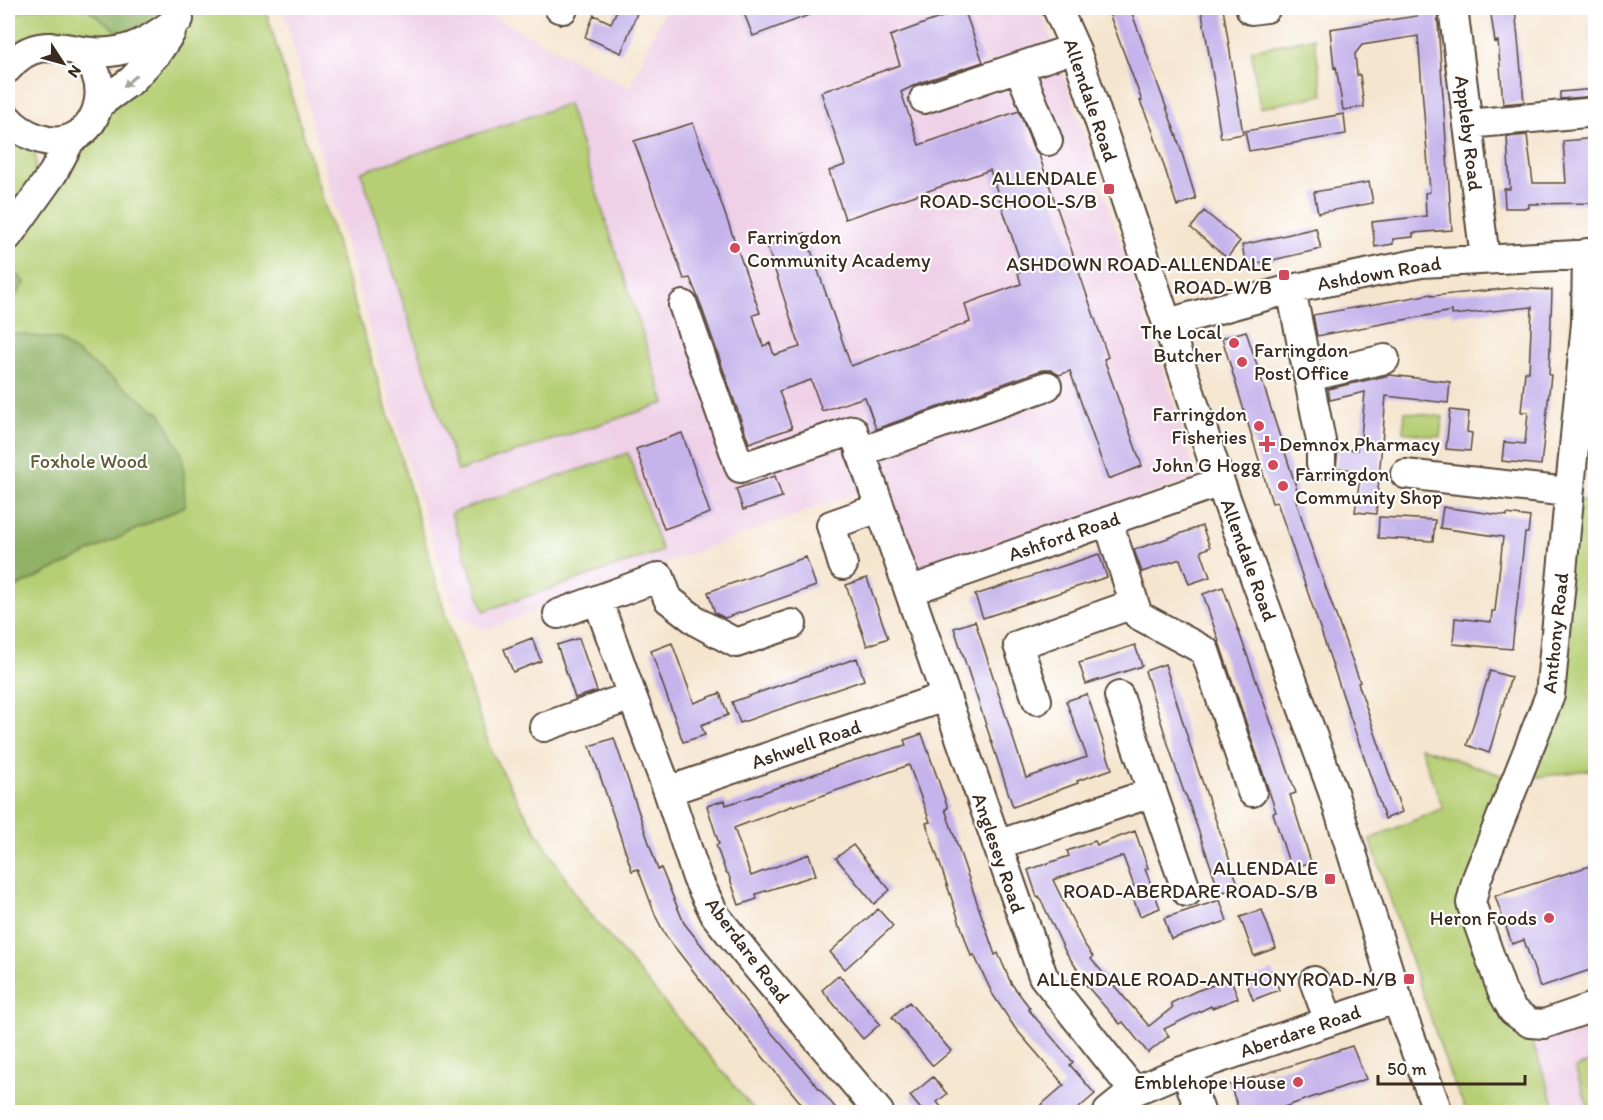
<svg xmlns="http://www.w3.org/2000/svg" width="1603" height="1120" font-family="Itim,sans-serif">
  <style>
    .built { fill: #efd0e7 }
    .green { fill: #b6cf74; stroke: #787c49; stroke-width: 1.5 }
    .forest { fill: #90b266; stroke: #666e42; stroke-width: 1.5 }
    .building { fill: #c5b3eb }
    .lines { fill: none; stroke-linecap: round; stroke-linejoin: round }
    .minor-casing { stroke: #574639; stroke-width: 32 }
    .minor { stroke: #fff; stroke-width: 28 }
    .oneway { fill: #a79f9a }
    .poi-dot { fill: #d1495b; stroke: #fff; stroke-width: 2 }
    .labels { text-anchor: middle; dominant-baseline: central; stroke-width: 4.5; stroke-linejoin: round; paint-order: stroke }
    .street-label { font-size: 20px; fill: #3b2a1e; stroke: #fff }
    .poi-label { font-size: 20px; fill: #3b2a1e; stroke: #fff; text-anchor: end }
    .park-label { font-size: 20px; fill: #605c38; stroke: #fff }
  </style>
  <rect width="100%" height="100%" fill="#fff"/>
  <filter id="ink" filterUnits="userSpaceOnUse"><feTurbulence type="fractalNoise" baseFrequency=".0167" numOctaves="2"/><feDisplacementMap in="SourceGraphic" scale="12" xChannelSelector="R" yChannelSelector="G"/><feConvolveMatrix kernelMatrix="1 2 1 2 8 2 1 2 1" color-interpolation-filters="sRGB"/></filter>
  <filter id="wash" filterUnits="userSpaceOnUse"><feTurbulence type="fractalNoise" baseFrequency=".008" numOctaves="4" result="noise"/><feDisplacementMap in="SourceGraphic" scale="24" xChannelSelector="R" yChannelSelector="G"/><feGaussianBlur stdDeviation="1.35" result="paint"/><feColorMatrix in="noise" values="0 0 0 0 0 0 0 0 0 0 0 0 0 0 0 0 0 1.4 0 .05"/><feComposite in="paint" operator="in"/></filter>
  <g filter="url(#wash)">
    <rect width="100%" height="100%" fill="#f5e5cf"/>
    <!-- built -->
    <path class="built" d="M283 8H476L630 88 665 8H1041L1160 359 1197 478 914 573 872 487 485 630 457 615 406 458 316 137Z
      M1595 1024V1112H1557L1533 1045Z"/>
    <!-- green -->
    <path class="green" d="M33 8H86L137 46 8 60V17Z
      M187 8H265L401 457 448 624 491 751 519 803 581 903 756 1112H8V591L185 506 101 371 58 339 8 333V306L25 283 8 264V119C14 123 22 128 27 134 43 152 33 184 29 205L157 53Z
      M1314 38 1323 95 1260 108 1251 50Z
      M568 104 665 403 458 471 361 172Z
      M1405 412 1443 417 1440 437 1403 432Z
      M628 453 662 551 484 611 451 513Z
      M1568 499 1595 501V769L1516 780 1471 903 1530 1023 1533 1045 1557 1112H1467L1450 1075 1370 839 1443 808 1420 747 1516 780 1550 695Z
      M1595 1060V1112H1590L1575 1068Z"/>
    <!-- forest -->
    <path class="forest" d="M86 8H187L179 19 137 46Z
      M8 264 25 283 8 306Z
      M8 333 58 339 161 414 183 456 185 506 8 591Z"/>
    <g id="blocks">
      <!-- building -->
      <path class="building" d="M618 8H639L621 53 585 37 594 15 611 23Z
        M742 8H824L825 9 753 36Z
        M1107 8H1130L1177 137 1196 199 1177 206 1152 129 1140 101H1142Z
        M1201 8H1223L1243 134 1221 138 1216 106 1218 105Z
        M1415 8H1437L1452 230 1413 233V237L1393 239V244L1375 247 1372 222 1426 216 1425 193 1430 192 1418 36 1362 45 1355 54 1357 75H1360L1364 107 1343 110 1336 67 1334 68 1330 29 1417 16Z
        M1490 8H1515L1524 102 1503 104 1498 41 1495 42Z
        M964 9 983 62 919 83 901 92 919 145 1019 111 1033 147 1039 155 1108 357 1104 359 1142 466 1108 479 1070 371 1059 375 1051 370H1042L876 429 865 397 822 411 811 380 779 391 792 428 749 443 699 300 690 278 684 279 634 141 693 123 760 313 753 315 763 346 770 343 774 355 800 347 767 246 805 233 851 366 970 322 965 304 1021 284 1018 273 1023 270 990 170 845 219 829 171 845 165 821 92 900 65 890 36Z
        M1596 89V96L1560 99V92Z
        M1344 114 1346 134 1249 151 1245 131Z
        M1527 135 1533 183H1566L1563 141 1596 138V203L1529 204V208H1505L1504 189H1510L1507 137Z
        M1369 182 1373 203 1318 213 1314 192Z
        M1204 211 1240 241 1227 258 1191 228Z
        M1316 228 1321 249 1246 266 1242 245Z
        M1513 288 1552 290 1549 375H1551L1541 465 1502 461 1504 442 1525 444 1528 412H1521L1525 372H1529L1532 307 1452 315V311L1317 336 1313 315 1431 294 1432 296Z
        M1246 331 1299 496 1295 497 1309 541 1360 682 1358 683 1402 812 1385 819 1277 502 1272 503 1222 338Z
        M1390 375 1450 382 1448 403 1386 396 1376 514 1355 512 1360 477H1354L1355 470 1336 468 1338 449 1357 450 1359 437H1361L1365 392 1330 400 1328 389Z
        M1450 410 1469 412 1467 432 1472 433 1470 451 1446 449Z
        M682 433 710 513 664 529 636 449Z
        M775 476 782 497 743 510 736 489Z
        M1443 507 1507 516V514L1530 517 1528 533H1525L1512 649 1453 644 1455 618 1491 622 1492 611H1495L1503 537 1440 528Z
        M1379 517 1435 520 1433 541 1378 538Z
        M1202 526 1210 547 1201 551 1210 577 1189 584 1180 559 1142 572 1134 550Z
        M1099 554 1107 577 983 618 975 595Z
        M806 557 816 586 725 618 715 613 708 592Z
        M867 578 888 638 867 646 846 585Z
        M1223 587 1296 793 1290 795 1311 862 1291 869 1273 813 1276 812 1203 594Z
        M975 621 1026 778 1087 757 1066 701 1087 694 1112 769 1077 781 1078 783 1013 807 954 628Z
        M532 638 541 661 513 672 504 649Z
        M579 638 597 691 575 698 557 645Z
        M672 643 694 703 720 693 728 715 701 725 705 735 683 742 651 651Z
        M1135 645 1142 666 1086 684 1079 663Z
        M857 658 864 680 740 723 732 702Z
        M1165 664 1193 755 1239 887 1220 893 1186 795H1185L1176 769 1145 671Z
        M1490 671 1511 677 1489 753 1467 745Z
        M922 734 948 808 945 809 995 955 998 953 1011 983 1030 1008 1028 1009 1073 1062 1070 1065 1095 1094 1073 1113H1032L1064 1085 1015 1028 993 995 974 955 971 956 926 823 930 822 909 765 793 806 791 804 792 806 734 828 751 876 809 854 816 875 756 894 757 899 739 905 728 873H726L716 845 719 844 707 806 725 800 726 805 745 799 845 763 906 745 904 740Z
        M614 738 658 870 661 868 684 923 754 1012 840 1113H809L712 995 666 936 656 917 638 869 632 871 590 746Z
        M1135 831 1148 868 1145 869 1160 908 1140 916 1129 888 1134 886 1123 856 1053 880 1083 942 1093 957 1091 959 1149 1026 1173 1007 1171 1003 1196 991 1231 979 1238 998 1212 1008 1211 1006 1164 1029 1169 1036 1148 1053 1123 1022 1120 1024 1079 977 1081 975 1065 951 1039 896 1037 897 1028 870 1069 856 1067 851 1095 841 1097 845Z
        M853 845 890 890 874 904 836 858Z
        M1596 864V968L1540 987 1524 940 1512 944 1495 896Z
        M1220 900 1227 921 1171 939 1164 918Z
        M878 909 893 926 845 969 830 952Z
        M1262 910 1276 948 1254 956 1240 917Z
        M1272 971 1279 990 1253 1000 1246 981Z
        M839 975 880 1024 863 1039 822 990Z
        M909 1002 951 1051 933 1066 892 1017Z
        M1352 1046 1366 1079 1278 1109 1279 1113H1240L1230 1085Z
        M933 1077 947 1094 937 1102 946 1113H924L910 1096Z"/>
    </g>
  </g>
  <g filter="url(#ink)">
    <use href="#blocks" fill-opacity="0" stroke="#574639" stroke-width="1.5"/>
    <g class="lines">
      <defs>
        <path id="minor" d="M559 8 563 9V8
          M1057 8 1075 48 1220 482 1333 792 1402 1014 1438 1112
          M1453 8 1485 258
          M1251 10 1266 8
          M8 68C41 28 75 59 117 51 141 47 159 33 179 19
          M1019 68 1048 141
          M924 99 1075 48
          M99 104 132 80 157 53 171 32
          M8 119C21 134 51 148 72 138 96 128 105 97 96 74 93 65 85 58 79 52
          M1468 124 1596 112
          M8 236 53 173 71 139
          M1587 253 1586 323 1550 695 1477 878 1471 903 1502 991 1513 1011 1530 1023 1544 1024 1596 1006
          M1291 289 1321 441V464
          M683 305 740 468 853 430 1043 976 1134 1091
          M1168 323 1291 289 1421 263 1596 254
          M1308 377 1385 359
          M860 452 1047 386
          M1405 474 1569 492
          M1108 521 1138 615 1205 651 1252 792
          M843 565 831 525 879 508
          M909 591 1220 482
          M558 614 660 577 668 599 699 623 736 643 792 624
          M632 696 668 791 697 878 715 915 756 966 879 1112
          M1119 696 1187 892
          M1037 700 1018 645 1133 604
          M544 727 632 696 598 601
          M668 791 944 697
          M997 845 1151 793
          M1314 981 1329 1021
          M1185 1070 1200 1111 1197 1112
          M1108 1112 1134 1091 1179 1072 1398 998"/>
      </defs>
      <!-- minor casing -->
      <use href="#minor" class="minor-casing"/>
      <!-- minor -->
      <use href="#minor" class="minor"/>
    </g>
    <!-- one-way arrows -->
    <defs><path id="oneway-solid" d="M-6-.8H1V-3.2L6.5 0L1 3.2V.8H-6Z" transform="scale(1.5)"/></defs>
    <use class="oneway" href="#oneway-solid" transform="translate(130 81) rotate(139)"/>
  </g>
  <!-- markers -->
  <g class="poi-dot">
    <rect x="1103" y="183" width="12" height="12" rx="3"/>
    <circle cx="735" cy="248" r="6"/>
    <rect x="1278" y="269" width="12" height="12" rx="3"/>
    <circle cx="1234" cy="343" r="6"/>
    <circle cx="1242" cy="362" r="6"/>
    <circle cx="1259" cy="426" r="6"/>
    <path d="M1264 435h6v6h6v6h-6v6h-6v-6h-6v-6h6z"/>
    <circle cx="1273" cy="465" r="6"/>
    <circle cx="1283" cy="486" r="6"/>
    <rect x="1324" y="873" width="12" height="12" rx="3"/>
    <circle cx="1549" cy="918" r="6"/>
    <rect x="1403" y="973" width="12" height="12" rx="3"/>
    <circle cx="1298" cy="1082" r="6"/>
  </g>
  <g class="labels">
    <!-- street labels -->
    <g class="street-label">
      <text transform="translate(1091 100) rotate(71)">Allendale Road</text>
      <text transform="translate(1469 133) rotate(83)">Appleby Road</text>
      <text transform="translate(1379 273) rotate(-10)">Ashdown Road</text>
      <text transform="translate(1064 536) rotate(-19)">Ashford Road</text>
      <text transform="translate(1249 560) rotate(70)">Allendale Road</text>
      <text transform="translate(1555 633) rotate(-84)">Anthony Road</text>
      <text transform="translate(806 744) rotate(-19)">Ashwell Road</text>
      <text transform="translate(999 853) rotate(71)">Anglesey Road</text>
      <text transform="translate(748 950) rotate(53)">Aberdare Road</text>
      <text transform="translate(1300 1031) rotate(-19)">Aberdare Road</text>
    </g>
    <!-- poi labels -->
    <g class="poi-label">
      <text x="1097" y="178">ALLENDALE<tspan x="1097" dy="23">ROAD-SCHOOL-S/B</tspan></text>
      <text x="747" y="237" text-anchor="start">Farringdon<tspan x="747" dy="23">Community Academy</tspan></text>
      <text x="1272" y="264">ASHDOWN ROAD-ALLENDALE<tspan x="1272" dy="23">ROAD-W/B</tspan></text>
      <text x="1222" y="332">The Local<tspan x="1222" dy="23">Butcher</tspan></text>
      <text x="1254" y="350" text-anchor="start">Farringdon<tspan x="1254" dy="23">Post Office</tspan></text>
      <text x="1247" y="414">Farringdon<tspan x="1247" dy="23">Fisheries</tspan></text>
      <text x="1279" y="444" text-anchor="start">Demnox Pharmacy</text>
      <text x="1261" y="465">John G Hogg</text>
      <text x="1295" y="474" text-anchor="start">Farringdon<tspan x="1295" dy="23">Community Shop</tspan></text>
      <text x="1318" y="868">ALLENDALE<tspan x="1318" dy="23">ROAD-ABERDARE ROAD-S/B</tspan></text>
      <text x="1537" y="918">Heron Foods</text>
      <text x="1397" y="979">ALLENDALE ROAD-ANTHONY ROAD-N/B</text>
      <text x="1286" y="1082">Emblehope House</text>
    </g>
    <!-- park labels -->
    <g class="park-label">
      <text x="89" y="461">Foxhole Wood</text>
    </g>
  </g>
  <!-- margin -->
  <rect width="1603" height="1120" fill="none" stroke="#fff" stroke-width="30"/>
  <!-- north arrow -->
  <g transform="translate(63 63) rotate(126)" stroke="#ffffff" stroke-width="4.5" paint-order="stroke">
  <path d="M0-4.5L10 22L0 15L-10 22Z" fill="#3b2a1e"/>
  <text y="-9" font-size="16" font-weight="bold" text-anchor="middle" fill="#3b2a1e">N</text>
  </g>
  <!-- scale -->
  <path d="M1378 1075v9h147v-9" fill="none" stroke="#3b2a1e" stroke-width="3"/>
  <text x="1387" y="1075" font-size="18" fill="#3b2a1e" stroke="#ffffff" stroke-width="4.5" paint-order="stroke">50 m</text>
</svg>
